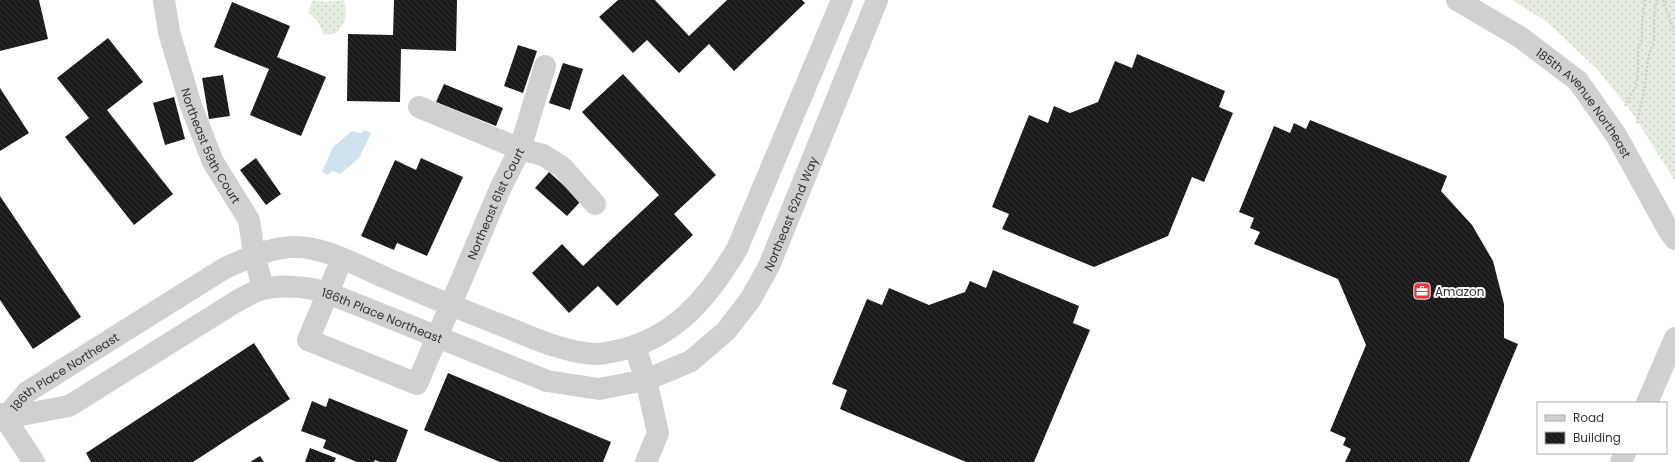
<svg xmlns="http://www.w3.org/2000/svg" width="1675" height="462" font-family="Poppins,sans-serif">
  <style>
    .grass { fill: url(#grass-dots) }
    .water { fill: #cfe2ee }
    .building { fill: url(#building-back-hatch) }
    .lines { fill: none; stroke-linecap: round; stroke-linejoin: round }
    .path { stroke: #cdcdcd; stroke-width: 2.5; stroke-dasharray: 2 2; stroke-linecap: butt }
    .minor { stroke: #d0d0d0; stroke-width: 22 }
    .labels { text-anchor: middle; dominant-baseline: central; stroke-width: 4; stroke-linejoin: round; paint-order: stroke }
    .street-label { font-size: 12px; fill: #333; stroke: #fff }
    .poi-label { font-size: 12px; fill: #333; stroke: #fff; text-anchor: start }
  </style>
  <defs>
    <pattern id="grass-dots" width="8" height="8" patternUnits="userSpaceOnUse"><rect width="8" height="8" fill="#e6ecdf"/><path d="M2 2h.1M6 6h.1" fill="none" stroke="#c6cbc0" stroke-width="1.8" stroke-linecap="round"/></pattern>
    <pattern id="building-back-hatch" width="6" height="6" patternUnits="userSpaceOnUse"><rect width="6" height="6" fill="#1a1a1a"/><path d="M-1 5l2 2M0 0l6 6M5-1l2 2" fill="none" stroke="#333"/></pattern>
  </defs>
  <rect width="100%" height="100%" fill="#fff"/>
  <!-- grass -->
  <path class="grass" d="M313 0 326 2 344 0C347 17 347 19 337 33L324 35 318 22 308 12Z
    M1512 0H1675V181L1633 114 1597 69 1547 22Z"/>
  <!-- water -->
  <path class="water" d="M365 130 371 133 359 158 340 174 332 171 328 175 322 172 333 147 352 131 361 133Z"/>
  <!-- building -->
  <path class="building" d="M0 0H39L48 39 0 51Z
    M394 0H457L456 51 401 49 400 102 347 101 348 34 393 35Z
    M618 0H655L689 36 727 0H802L805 3 734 71 709 44 679 73 647 40 633 53 599 17Z
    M232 2 290 26 277 57 326 77 301 136 250 115 269 69 214 47Z
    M108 38 143 82 107 110 173 194 134 225 65 137 89 118 57 78Z
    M518 45 537 51 523 93 504 86Z
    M1137 54 1225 91 1219 107 1233 113 1204 182 1192 177 1168 236 1094 267 1002 229 1009 214 992 207 1029 115 1048 123 1054 106 1070 113 1098 102 1115 61 1132 68Z
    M563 63 583 69 570 110 549 103Z
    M623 74 716 175 674 214 693 235 617 306 598 286 569 313 532 273 562 244 583 266 659 195 582 112Z
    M223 75 230 116 209 119 202 78Z
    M444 84 503 108 496 126 436 102Z
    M0 88 29 133 0 151Z
    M174 97 185 139 165 145 153 103Z
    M1310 120 1447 176 1441 191 1472 225 1493 261 1504 304V338L1518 344 1469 462H1345L1351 449 1343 445 1346 438 1330 431 1366 345 1338 279 1254 244 1260 232 1250 228 1254 218 1239 212 1274 126 1290 133 1294 123 1306 129Z
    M256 158 281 194 266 205 240 170Z
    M421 158 463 177 427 256 397 243 394 250 361 236 395 160 416 170Z
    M549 172 581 201 567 216 535 188Z
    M0 196 81 317 33 349 0 300Z
    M993 270 1079 306 1073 323 1090 330 1034 462H966L840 409 847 390 832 384 867 299 882 305 889 288 929 305 965 292 970 281 986 288Z
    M254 343 290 399 193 462H91L86 453Z
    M448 373 611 442 603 462H500L424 430Z
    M329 398 408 430 396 462H380L375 460 374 462H357L323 448 326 440 301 431 312 401 326 407Z
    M310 448 336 458 334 462H305Z
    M260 456 264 462H250Z"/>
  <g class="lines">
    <!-- path -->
    <path class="path" d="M1663 0 1675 34
      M1625 106 1636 86 1638 69V50L1642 37V23L1645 0
      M1637 123 1644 91 1649 54 1654 42V19L1657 0"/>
    <!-- minor -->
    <g class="minor">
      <path id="s1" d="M164 0 169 32 191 106 213 162 249 220 254 254 263 288"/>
      <path id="s2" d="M1457 0 1520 37 1578 81 1616 135 1669 231 1675 239"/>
      <path d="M419 107 520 149 543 155 562 167 595 204"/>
      <path id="s3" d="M342 259 308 340 417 384 500 189 520 149 545 66"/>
      <path d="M635 347 646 380 658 433 646 462"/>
      <path d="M1647 403 1675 338"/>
      <path d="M0 414 5 418 34 462"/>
      <path id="s4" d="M5 418 27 392 225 268C247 258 273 246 297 247 328 248 358 266 386 278 425 295 465 311 506 327 533 338 568 354 598 354 604 354 611 352 616 351 674 339 708 298 737 249L842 0"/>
      <path id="s5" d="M0 421 5 418 69 406 237 301C245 297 254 291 263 289 280 284 311 287 328 293L547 381 599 389 646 380 691 361 726 331 750 300 769 266 877 0"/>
      <path d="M1621 462 1625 453"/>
    </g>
  </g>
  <!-- icons -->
  <defs>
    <symbol id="office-square" viewBox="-11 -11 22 22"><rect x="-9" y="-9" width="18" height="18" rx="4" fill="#e63946" stroke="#fff"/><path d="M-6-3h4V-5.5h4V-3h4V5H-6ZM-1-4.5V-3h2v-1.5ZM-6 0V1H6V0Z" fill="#fff"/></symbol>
  </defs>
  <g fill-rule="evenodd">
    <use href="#office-square" x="1412" y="281" width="20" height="20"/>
  </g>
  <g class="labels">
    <!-- street labels -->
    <g class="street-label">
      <text stroke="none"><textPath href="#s2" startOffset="166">185th Avenue Northeast</textPath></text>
      <text stroke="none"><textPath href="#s1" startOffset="154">Northeast 59th Court</textPath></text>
      <text stroke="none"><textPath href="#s3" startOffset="402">Northeast 61st Court</textPath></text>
      <text stroke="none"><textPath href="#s5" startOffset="930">Northeast 62nd Way</textPath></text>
      <text stroke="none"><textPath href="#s5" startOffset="422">186th Place Northeast</textPath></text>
      <text stroke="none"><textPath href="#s4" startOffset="76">186th Place Northeast</textPath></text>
    </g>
    <!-- poi labels -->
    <g class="poi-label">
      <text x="1435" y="291">Amazon</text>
    </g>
  </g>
  <!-- legend -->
  <rect x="1537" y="402" width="130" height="52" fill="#ffffff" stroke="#adadad"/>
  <rect x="1545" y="415" width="20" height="6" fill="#d0d0d0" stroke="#adadad"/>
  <text x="1573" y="422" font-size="12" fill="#333333">Road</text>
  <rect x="1545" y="432" width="20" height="12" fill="url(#building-back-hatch)" stroke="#adadad"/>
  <text x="1573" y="442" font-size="12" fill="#333333">Building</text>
</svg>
